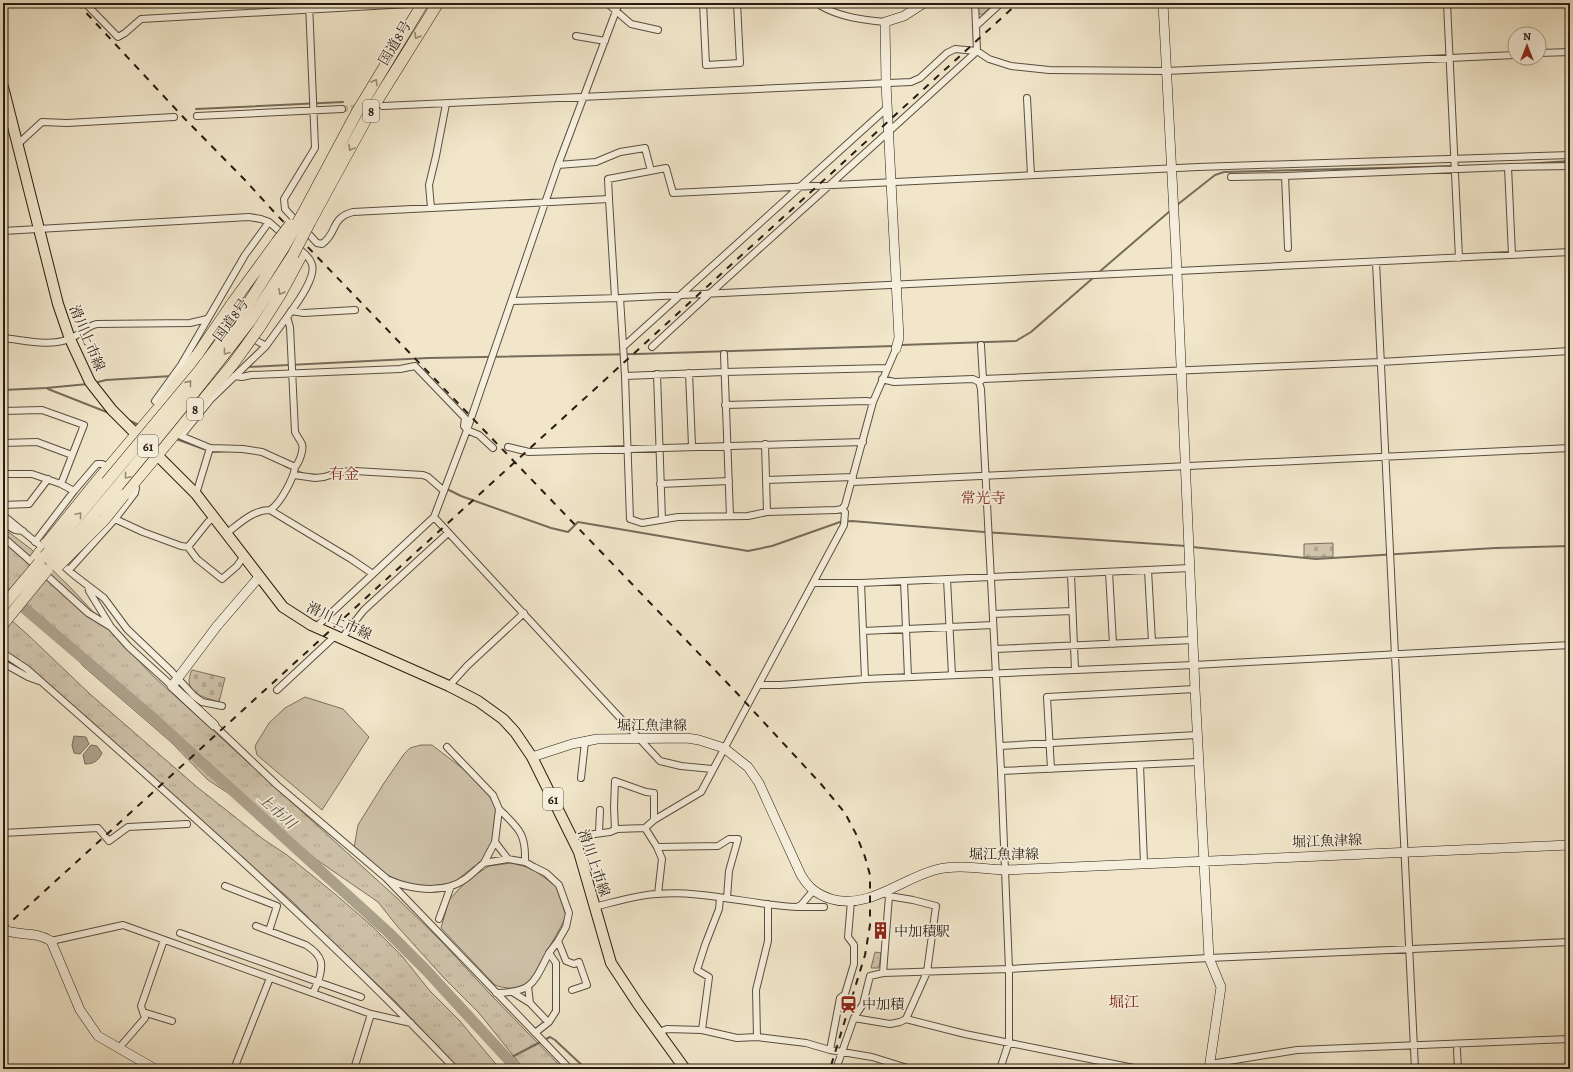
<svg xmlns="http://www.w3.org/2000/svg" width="1573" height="1072" font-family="Alegreya,'Noto Serif JP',serif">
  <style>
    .grass { fill: url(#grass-tufts); stroke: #7b6f5e }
    .cemetery { fill: url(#cemetery-stones); stroke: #7b6f5e }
    .park { fill: url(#park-dots); stroke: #7b6f5e }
    .garden { fill: #cfc3ab; stroke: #7b6f5e }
    .water { fill: #aca18b; stroke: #776b5a }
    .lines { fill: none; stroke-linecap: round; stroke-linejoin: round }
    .stream { stroke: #776b5a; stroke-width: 2 }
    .river { stroke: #aca18b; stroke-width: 11 }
    .street-tunnel { stroke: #c9bda5; stroke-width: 6; stroke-dasharray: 6 3; stroke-linecap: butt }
    .street-casing { stroke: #5a4e3f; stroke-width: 8 }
    .secondary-casing { stroke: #271b11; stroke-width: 10 }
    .primary-casing { stroke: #271b11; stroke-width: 12 }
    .highway-casing { stroke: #271b11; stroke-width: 12 }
    .street { stroke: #f6efdd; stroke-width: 6 }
    .secondary { stroke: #f6efdd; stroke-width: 9 }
    .primary { stroke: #f1e6ca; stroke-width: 10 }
    .highway { stroke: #f1e6ca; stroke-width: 11 }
    .rail { stroke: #271b11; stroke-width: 2; stroke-dasharray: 7 7; stroke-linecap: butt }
    .highway-bridge-casing { stroke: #271b11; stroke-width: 12; stroke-linecap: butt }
    .highway-bridge { stroke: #f1e6ca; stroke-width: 11 }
    .oneway { stroke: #968b77 }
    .labels { text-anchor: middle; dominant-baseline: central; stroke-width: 3.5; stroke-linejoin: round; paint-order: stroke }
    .shield { fill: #f6efdd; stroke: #655b4e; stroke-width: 1 }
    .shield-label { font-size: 13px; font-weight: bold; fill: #271b11 }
    .street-label { font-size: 14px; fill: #271b11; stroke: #f6efdd }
    .poi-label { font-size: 14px; fill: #271b11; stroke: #f6efdd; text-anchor: start }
    .neighbourhood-label { font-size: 15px; fill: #7a1f14; stroke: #f6efdd }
    .water-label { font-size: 15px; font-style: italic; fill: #5c5142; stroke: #f6efdd }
  </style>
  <defs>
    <pattern id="grass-tufts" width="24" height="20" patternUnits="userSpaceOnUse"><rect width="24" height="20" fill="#cfc3ab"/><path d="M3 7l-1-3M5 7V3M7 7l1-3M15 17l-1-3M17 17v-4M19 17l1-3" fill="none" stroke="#b2a792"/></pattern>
    <pattern id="cemetery-stones" width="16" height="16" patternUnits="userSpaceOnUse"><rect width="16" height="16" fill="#cfc3ab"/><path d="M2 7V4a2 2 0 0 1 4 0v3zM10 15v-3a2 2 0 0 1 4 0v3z" fill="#b2a792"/></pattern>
    <pattern id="park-dots" width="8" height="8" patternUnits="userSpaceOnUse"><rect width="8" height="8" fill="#cfc3ab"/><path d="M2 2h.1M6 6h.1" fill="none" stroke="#b2a792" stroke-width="1.8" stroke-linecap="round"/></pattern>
  </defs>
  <rect width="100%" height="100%" fill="#f1e6ca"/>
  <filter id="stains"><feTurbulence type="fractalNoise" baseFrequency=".005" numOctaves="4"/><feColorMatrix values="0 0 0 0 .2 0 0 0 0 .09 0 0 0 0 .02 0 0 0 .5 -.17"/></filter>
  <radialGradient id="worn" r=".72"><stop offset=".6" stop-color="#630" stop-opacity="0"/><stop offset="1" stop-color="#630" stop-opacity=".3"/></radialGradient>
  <!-- grass -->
  <path class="grass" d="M977 3H995L982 15 977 12Z
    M3 528 31 549 70 587 152 675 398 899 440 940 491 995 563 1069H524L479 1013 444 978 397 926 378 902 317 860 274 823 208 780 171 742 83 666 44 618 3 591Z
    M3 613 27 634 91 695 197 787 263 839 287 855 335 894 372 926 402 956 430 991 459 1020 500 1069H459L395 1001 326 936 292 901 188 810 89 719 3 649Z"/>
  <!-- cemetery -->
  <path class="cemetery" d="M1333 543V557H1304V544Z
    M192 670 225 678 219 702C203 697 181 692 192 670Z"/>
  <!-- park -->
  <path class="park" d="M875 952 881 953 879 968H871Z"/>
  <!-- garden -->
  <path class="garden" d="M305 697 343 709 369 737 322 810 257 755 255 746 269 723 285 708Z
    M421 745H432L462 768 486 792 495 804 497 816 492 843 482 860 453 883 431 886 407 884 387 875 354 848 358 825 384 783 404 754 410 748Z
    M511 863 531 868 556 886 566 916C560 930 552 941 546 954 541 963 537 977 528 983 519 990 505 989 495 985L441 928 449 900 458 890 472 877 489 866Z"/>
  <!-- water -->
  <path class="water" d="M74 736 86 737 89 744 80 754 74 753 72 745Z
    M91 745 97 746 102 753C98 761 94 764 85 764L83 755Z"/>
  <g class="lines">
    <!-- stream -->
    <path class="stream" d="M196 109 343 102
      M1523 164 1570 161
      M1177 205 1215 175 1224 172 1461 166
      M1098 273 1170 211
      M901 345 1016 341 1031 332 1093 278
      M247 367 428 358 637 354 894 346
      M94 383 106 380 172 376
      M48 389 109 413
      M3 390 46 388 88 384
      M128 420 139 425
      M176 439 212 452 232 451
      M285 466 304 474 319 475
      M447 489 461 496 551 528 568 532 578 522 748 551 772 546 840 522 852 521 984 532 1186 546
      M1192 547 1316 559 1495 548 1570 546
      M508 1059 550 1037 555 1040 586 1069"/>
    <!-- river -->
    <path class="river" d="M3 590 153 718 388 932 426 970 517 1069"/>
    <!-- street-tunnel -->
    <path class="street-tunnel" d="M409 4 434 3
      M342 109 360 107"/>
    <defs>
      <path id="street" d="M85 3 118 37 125 33 141 19 409 4
        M607 3 631 24 658 30
        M703 3 706 65 740 63 737 3
        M821 3V6C840 17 863 20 885 22
        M1447 3 1459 258
        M976 26 1001 3
        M576 36 605 41
        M1539 53 1570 52
        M1027 98 1031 175
        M383 106 911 82 920 78 947 53 955 49 977 51 989 59 1011 66 1049 70 1166 71 1515 55
        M197 116 342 109
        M18 144 42 122 67 123 174 117
        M558 165 596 162 620 152 645 148 651 171
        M1231 177 1285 176
        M609 199 615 298
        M431 208 429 185 436 156 446 104
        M269 222 285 236
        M298 223 285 209 284 199 315 148 309 3
        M305 230 317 243 322 244C338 233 330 218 353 212L609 199 608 179 666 168 673 193 1198 167 1570 155
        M3 231 249 217 261 219 269 222 245 255 181 365 155 401 161 405
        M1288 248 1285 176 1508 167
        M1512 255 1508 167 1570 166
        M1376 262 1415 1069
        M620 298 625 376 630 519 642 523 678 517 748 516 767 512 836 510 842 509 845 505 873 402 896 349
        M512 301 620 298 1570 252
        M291 311 304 313 355 310
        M287 317 266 346 211 399 181 436 210 448 243 449 262 452 295 467
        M250 337 266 346
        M3 338C24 340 49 347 69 339 79 336 86 326 97 324L190 323 207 319
        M981 345 983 379
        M623 347 887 108
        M652 347C759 247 869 151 977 51L975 3
        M724 354 730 516
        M689 373 692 446
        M657 374 662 520
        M234 376 242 377 251 375 400 369 415 366 465 418 464 426 467 430 479 435 493 448
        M625 376 724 372 887 368
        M882 379 894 382 973 379 979 382 981 389 1001 771 1009 969V1042L1000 1069
        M979 382 983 379 1380 362 1570 351
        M725 405 866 401 873 402
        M3 411 42 410 84 425 61 484
        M3 443 37 442 72 455
        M765 444 767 512
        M508 447 529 452 863 442
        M3 474H32L61 484 74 491
        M294 475 315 478 324 477 340 472 355 471 423 475 428 477 444 491
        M766 480 853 477
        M852 482 1570 448
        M660 484 729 481
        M196 494 210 448
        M3 505 29 504 48 479
        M270 510C280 504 294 478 295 467 299 463 304 450 302 444 300 440 297 436 295 432L290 327 287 317C295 306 319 275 311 262 308 255 301 251 296 246
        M3 515 48 552
        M434 517 660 761 681 766 712 769
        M115 519 143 532 181 546 188 547 208 522 215 516
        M3 523 15 530 23 531
        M227 533C240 523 253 510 270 510L351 559 373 574
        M3 537 36 566
        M35 542 74 491 97 464H102L109 467
        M188 547 197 559 222 579 237 566 244 556
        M59 562 74 575 104 598 127 629 171 671 194 696 202 702 222 706
        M69 570 115 519 135 493 136 488 134 482
        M1148 570 1152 642
        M43 572 88 613 111 627
        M1109 572 1113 644
        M1071 574 1075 670
        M947 579 952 675
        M904 581 908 677
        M814 583H861L1190 568
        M861 583 865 679
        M88 586 89 591 111 627 129 647 172 686
        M993 614 1072 611
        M315 628 434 517 467 430 558 165 619 3
        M863 631 993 625
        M341 639 364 610 448 533
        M995 649 1193 640
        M3 653 27 669C173 798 320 927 455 1069
        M3 663 28 677 39 681
        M759 685H780L865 679 1194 665 1570 645
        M449 686 467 666 524 613
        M277 690 335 636
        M214 725 277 785 386 878 570 1069
        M1000 746 1197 735
        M447 747 493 795 499 809 495 842
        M1140 765 1144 863
        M1051 769 1047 697 1195 689
        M1001 771 1198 762
        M581 778 585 742
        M499 809C519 829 526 833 525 862
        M645 828 657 847 662 859 658 894
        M615 830 614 807 615 781 646 792 654 793V820
        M3 833 98 828 109 841 128 827 187 824
        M599 833 600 810
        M572 837 610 832 617 829 645 828 654 820 701 792 844 525 845 512 842 509
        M657 847 718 846 729 839H738L729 871 727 898
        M508 859 484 863 495 842 508 859 525 862 534 867 546 873 559 885 569 913 566 927 558 941
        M389 880C407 888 431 892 451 886 464 883 474 871 484 863
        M225 886 277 906 269 931
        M883 892 889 896 913 900 936 906 927 972 906 1019
        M594 907C615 902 636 895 657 894 704 890 751 905 797 907L801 905 813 891
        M797 907H824
        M439 919 451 886
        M256 926 306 945C323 956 324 964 318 982L361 997
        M180 933 318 982 313 993
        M51 941 123 925 371 1014 411 1023
        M549 953 558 941 566 961 574 964 579 962 587 985 572 990
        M883 973 889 896
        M496 993C533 992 533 984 549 953L556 963V1011L549 1022 535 1033
        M514 993 530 1003 528 986
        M530 1003 548 1022
        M143 1012 172 1021
        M854 1018 890 1024 900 1022 906 1019 965 1034 1139 1069
        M702 1030 709 977 697 970 705 945 719 909 720 898
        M659 1032 667 1029 702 1030 737 1038 757 1037 806 1043 830 1050 872 1057 911 1069
        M757 1037 756 990 768 941V904
        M119 1048 145 1018 141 1006 164 940
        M830 1050 840 998 845 994 854 964V945L848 937 851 901
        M1457 1050 1458 1069
        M1210 1064 1297 1050 1570 1039
        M234 1069 270 978
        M354 1069 371 1014
        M836 1069 854 1018 863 1004 870 976 883 973 1009 969 1209 958 1570 942"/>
      <path id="secondary" d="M1163 3 1177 272 1195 689 1209 958 1221 987 1209 1069
        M896 349 899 338 886 83 885 22 904 16 924 3
        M214 725 172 686 217 626 259 577
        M532 757 572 744 597 739 687 738 699 740 724 748 748 767 759 783 801 875C809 888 816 894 831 899 868 910 901 879 935 870 957 864 983 869 1005 870L1570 845
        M3 930C21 936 34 931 51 941L80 1010 98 1036 155 1069"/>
      <path id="primary" d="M3 87 58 304 70 339 90 382 112 410 196 494 283 607 311 625 449 686 478 701 503 719 515 732 532 757 579 852 611 963 638 1004 685 1069"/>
      <path id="highway" d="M302 215 357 112 423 3
        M310 222 370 112 438 3
        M231 305 277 242
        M241 315 284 247
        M250 321 293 255
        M259 328 280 295 300 258
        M97 481 161 405 197 355
        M124 495 233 364
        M35 559 40 552"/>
    </defs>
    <!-- street casing -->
    <use href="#street" class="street-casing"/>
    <!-- secondary casing -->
    <use href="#secondary" class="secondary-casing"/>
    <!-- primary casing -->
    <use href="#primary" class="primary-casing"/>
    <!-- highway casing -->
    <use href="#highway" class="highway-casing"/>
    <!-- street -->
    <use href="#street" class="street"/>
    <!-- secondary -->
    <use href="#secondary" class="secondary"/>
    <!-- primary -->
    <use href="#primary" class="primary"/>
    <!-- highway -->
    <use href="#highway" class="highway"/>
    <!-- rail -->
    <path class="rail" d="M77 3 185 119 244 179 276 214 734 690 821 784 845 813 856 834 865 857 870 875V925L865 955 830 1069
      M3 929 1018 3"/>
    <defs>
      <path id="highway-bridge" d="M277 242 290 225
        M284 247 302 215
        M293 255 310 222
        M197 355 231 305
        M233 364 259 328
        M47 543 97 481
        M45 556 199 371 241 315
        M54 562C121 483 187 404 250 321
        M59 565 104 520 124 495
        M3 606 39 563
        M3 624 47 570"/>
    </defs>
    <!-- highway-bridge casing -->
    <use href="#highway-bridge" class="highway-bridge-casing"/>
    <!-- highway-bridge -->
    <use href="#highway-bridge" class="highway-bridge"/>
  </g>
  <!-- one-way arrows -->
  <defs><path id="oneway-chevron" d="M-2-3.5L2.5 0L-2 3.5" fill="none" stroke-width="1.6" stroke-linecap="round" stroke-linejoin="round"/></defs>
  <g class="oneway">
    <use href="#oneway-chevron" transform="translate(417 36) rotate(121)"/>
    <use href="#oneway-chevron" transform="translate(375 82) rotate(-59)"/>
    <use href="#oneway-chevron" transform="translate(351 148) rotate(118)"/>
    <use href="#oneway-chevron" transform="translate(281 292) rotate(120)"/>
    <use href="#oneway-chevron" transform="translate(226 352) rotate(127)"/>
    <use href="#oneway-chevron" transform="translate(189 383) rotate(-51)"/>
    <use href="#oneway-chevron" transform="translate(127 476) rotate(130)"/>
    <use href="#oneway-chevron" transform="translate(79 515) rotate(-50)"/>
  </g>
  <!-- icons -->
  <defs>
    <symbol id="building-bare" viewBox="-9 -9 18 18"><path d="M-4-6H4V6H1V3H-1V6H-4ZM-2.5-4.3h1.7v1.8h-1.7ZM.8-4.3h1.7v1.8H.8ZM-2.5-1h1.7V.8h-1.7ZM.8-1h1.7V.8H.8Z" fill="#8f2418" stroke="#f6efdd" stroke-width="2.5" paint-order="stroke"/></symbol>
    <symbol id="station-bare" viewBox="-9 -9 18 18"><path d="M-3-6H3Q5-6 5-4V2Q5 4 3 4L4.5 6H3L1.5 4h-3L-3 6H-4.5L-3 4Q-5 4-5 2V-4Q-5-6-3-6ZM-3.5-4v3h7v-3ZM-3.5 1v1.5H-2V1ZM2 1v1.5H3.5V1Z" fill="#8f2418" stroke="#f6efdd" stroke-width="2.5" paint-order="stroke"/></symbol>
  </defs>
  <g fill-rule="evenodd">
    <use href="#building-bare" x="868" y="918" width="25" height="25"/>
    <use href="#station-bare" x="836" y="992" width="25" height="25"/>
  </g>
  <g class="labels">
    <!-- shield labels -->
    <g class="shield">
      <rect x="363" y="100" width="16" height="22" rx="3"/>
      <rect x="187" y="398" width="16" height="22" rx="3"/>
      <rect x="138" y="435" width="20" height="22" rx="3"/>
      <rect x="543" y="788" width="20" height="22" rx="3"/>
    </g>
    <g class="shield-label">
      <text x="371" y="111">8</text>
      <text x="195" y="409">8</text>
      <text x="148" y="446">61</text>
      <text x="553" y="799">61</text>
    </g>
    <!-- street labels -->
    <g class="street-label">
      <text transform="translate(395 43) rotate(-59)">国道8号</text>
      <text transform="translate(231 320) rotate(-54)">国道8号</text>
      <text transform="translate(87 338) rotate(67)">滑川上市線</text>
      <text transform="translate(339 621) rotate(25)">滑川上市線</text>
      <text x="652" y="725">堀江魚津線</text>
      <text transform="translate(1327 841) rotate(-2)">堀江魚津線</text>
      <text x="1004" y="854">堀江魚津線</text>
      <text transform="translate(594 863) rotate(71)">滑川上市線</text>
    </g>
    <!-- poi labels -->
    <g class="poi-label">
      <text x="894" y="931">中加積駅</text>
      <text x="862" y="1004">中加積</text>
    </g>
    <!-- neighbourhood labels -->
    <g class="neighbourhood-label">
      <text x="344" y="474">有金</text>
      <text x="983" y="498">常光寺</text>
      <text x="1124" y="1002">堀江</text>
    </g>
    <!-- water labels -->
    <g class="water-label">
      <text transform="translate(277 811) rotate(42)">上市川</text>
    </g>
  </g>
  <!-- margin -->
  <rect width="1573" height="1072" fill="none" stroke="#f1e6ca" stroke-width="16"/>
  <rect x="4" y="4" width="1565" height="1064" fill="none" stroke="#271b11" stroke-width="2"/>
  <rect x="8" y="8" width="1557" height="1056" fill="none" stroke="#271b11"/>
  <!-- north arrow -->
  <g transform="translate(1527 46)"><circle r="19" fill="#f6efdd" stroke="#a39a8b"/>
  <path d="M0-3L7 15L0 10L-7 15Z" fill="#8f2418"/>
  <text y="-6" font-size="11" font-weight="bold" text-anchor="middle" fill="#271b11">N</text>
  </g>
  <rect width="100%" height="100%" filter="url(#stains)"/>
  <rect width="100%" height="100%" fill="url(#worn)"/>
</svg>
